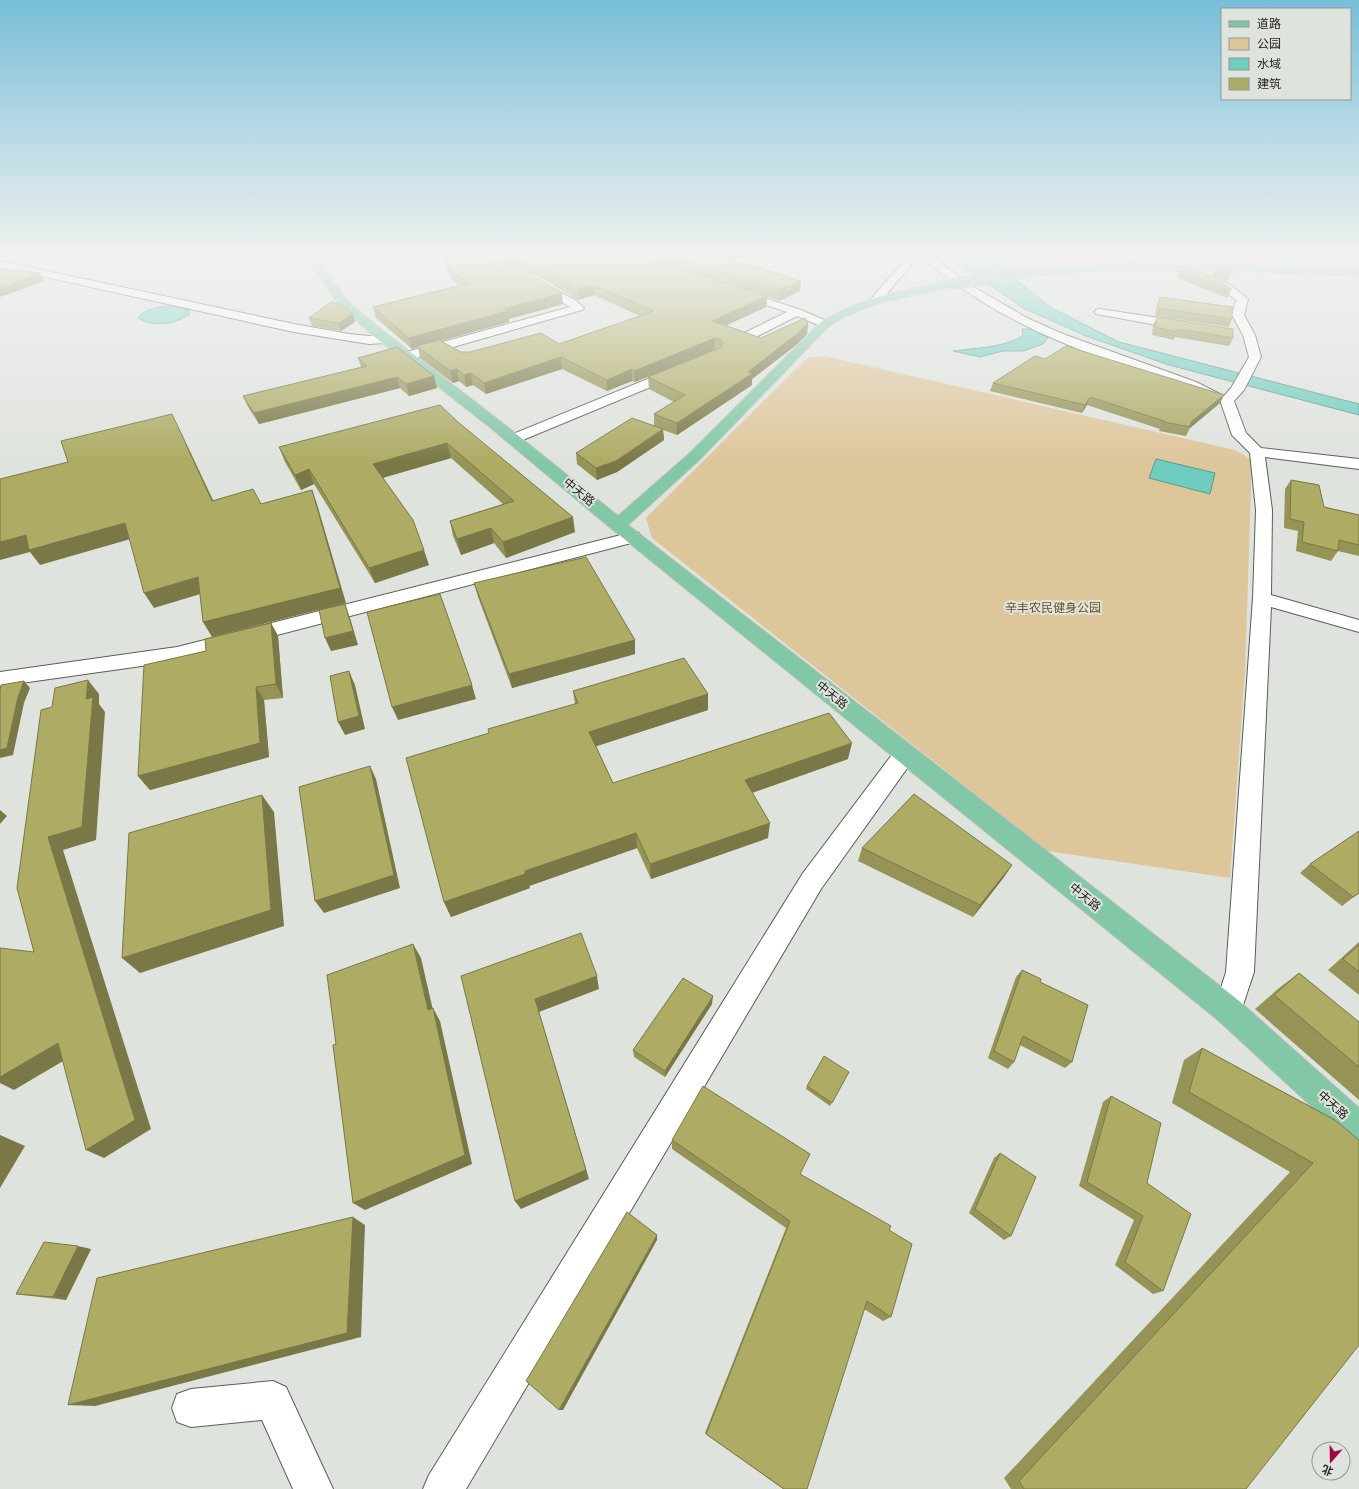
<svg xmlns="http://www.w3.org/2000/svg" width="1359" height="1489" font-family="'Asap Condensed','Noto Sans SC',sans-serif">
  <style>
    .green { fill: #dec69b }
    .water { fill: #6ecdbf; stroke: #589b90 }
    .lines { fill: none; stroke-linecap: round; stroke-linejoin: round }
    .minor-casing { stroke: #5a5d58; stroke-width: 2 }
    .major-casing { stroke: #bdbebd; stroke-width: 2 }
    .minor { fill: #fff; fill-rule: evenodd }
    .major { fill: #82c8a6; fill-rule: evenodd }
    .major-bridge-casing { stroke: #bdbebd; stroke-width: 12; stroke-linecap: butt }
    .major-bridge { stroke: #82c8a6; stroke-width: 11 }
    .wall { fill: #959356; fill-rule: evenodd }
    .shaded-wall { fill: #797846 }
    .building { fill: #adab64; stroke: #797846 }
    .labels { text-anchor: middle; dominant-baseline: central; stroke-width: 4; stroke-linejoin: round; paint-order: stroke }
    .street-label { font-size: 12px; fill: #242523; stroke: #dfe3dd }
    .park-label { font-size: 12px; fill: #6b5221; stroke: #dfe3dd }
  </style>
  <rect width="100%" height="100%" fill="#dfe3dd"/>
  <!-- green -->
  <path class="green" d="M824 356 1235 450 1252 460 1245 671 1230 878 1047 851 652 538 646 518 807 358Z"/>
  <!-- water -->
  <path class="water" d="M948 255H990L1003 270 1052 308 1119 342 1359 404V415L1169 365 1086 336 1023 308 966 269Z
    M172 306 189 310 190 314C176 324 154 328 138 318 145 308 160 307 172 306Z
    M1022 329H1032L1048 338 1043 344 1023 351H1003L980 357 953 351C976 348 1002 348 1023 336Z
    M1156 459 1215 473 1210 494 1149 478Z"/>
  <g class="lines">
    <defs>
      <path id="minor" d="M909 255H919L880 302H872L870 300 872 298Z
        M920 255H931L967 283 1027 318 1063 334 1196 382 1224 396 1231 388 1249 357 1243 335 1232 315 1236 300C1215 281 1172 275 1156 255H1167L1191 268 1232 286 1248 299 1244 315 1255 335 1261 357 1244 390 1234 401 1246 433 1261 448 1359 459V469L1265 457 1272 510 1271 595 1359 620V632L1271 607 1254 972 1238 1020 1228 1024 1218 1020 1214 1010 1226 972 1253 598 1256 510 1250 453 1232 435 1220 400C1210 402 1189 389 1178 385 1098 357 1013 330 946 276 937 270 926 263 920 255Z
        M0 261 294 324 349 334 369 336 385 335 391 339 385 343 369 344 294 332 0 267Z
        M536 280 575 300 584 308 582 310 411 359 407 360 401 356 403 353 570 307 532 285 531 283Z
        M738 289 801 310 829 322 831 324 825 328 797 316 750 340H742L740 337 742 334 787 312 734 294 733 292Z
        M1100 309 1185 322 1191 326 1185 330 1096 314 1094 312 1096 310Z
        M677 367 683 371 682 374 518 442H508L506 439 508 436Z
        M633 532 639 533 641 537 639 541 177 661 0 686V672L177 647Z
        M905 746 913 748 916 754 913 760 821 889 466 1489H423L429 1475 803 873 897 748Z
        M273 1381 286 1387 333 1489H293L262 1420 191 1427 177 1422 172 1408 177 1394 191 1389Z"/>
      <path id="major" d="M309 255H319L326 271 348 302 383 331 501 422 618 516 690 453 821 322C864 296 903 291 951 281L955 282 956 284 955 286 879 303 846 316 829 326 700 459 628 525 1238 1000 1359 1108V1145L1348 1140 1218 1020 612 529 491 428 375 337 340 306 316 271Z
        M1132 263 1217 264 1359 270V276C1244 271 1135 265 1020 277L1015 274C1021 266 1116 263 1132 263Z"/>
    </defs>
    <!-- minor casing -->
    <use href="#minor" class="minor-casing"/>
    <!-- major casing -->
    <use href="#major" class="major-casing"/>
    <!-- minor -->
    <use href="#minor" class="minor"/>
    <!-- major -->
    <use href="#major" class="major"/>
    <defs>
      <path id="major-bridge" d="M951 284 1020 274"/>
    </defs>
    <!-- major-bridge casing -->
    <use href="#major-bridge" class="major-bridge-casing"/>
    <!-- major-bridge -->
    <use href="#major-bridge" class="major-bridge"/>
  </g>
  <!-- wall -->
  <path class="wall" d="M443 255H749L735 260 801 281 800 291 779 301 767 297 766 307 726 325 761 338 808 323 807 334 795 346 752 379V385L677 435 663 430 664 440 617 472 597 480 577 464 576 453 654 426V414L674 402 649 389 648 377 716 350H714L635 382 632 381 607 391 562 369 486 394 473 385 466 387 459 381 453 383 420 358 418 347 412 349 376 318 373 307 459 285 454 282 445 265ZM490 261 501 263 541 278 578 300 594 295 640 316 559 344 470 352H461L441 341 509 322V319L563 304Z
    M1216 269 1230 275 1227 282 1212 276Z
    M1180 271 1231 290 1227 298 1177 278Z
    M1160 297 1232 319 1229 327 1155 316 1157 304Z
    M353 314 355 322 341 331 312 326 309 318Z
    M1157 317 1233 338 1229 346 1175 337 1174 340 1152 335 1153 325Z
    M358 358 437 388 409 396 400 388 259 424 248 407 243 396 361 367Z
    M1045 359 1224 395 1220 403 1190 428 1186 436 1159 431 1160 429 1087 405 1082 413 990 391 993 383Z
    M458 422 575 532 506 558 494 543 461 555 453 536 450 521 503 504 451 458 383 478 429 565 375 583 314 484 301 490 285 462 279 447Z
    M1291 480 1324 507 1359 515V556L1338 551 1331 561 1296 551 1298 531 1284 528 1285 489Z
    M474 583 635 640V654L512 688 478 597Z
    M271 623 278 636 283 698 264 700 269 757 150 790 138 776 206 651Z
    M573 691 708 694V710L596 746 613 783 848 759 752 793 768 838 651 879 637 848 529 886 530 888 451 917 444 902 575 704Z
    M862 848 1012 865 1004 877 973 917 858 861Z
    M1310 864 1359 893 1342 906 1300 873Z
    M1359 942V995L1328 970Z
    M1022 970 1040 982 1072 1062 1065 1068 1020 1045 1014 1062 1008 1069 988 1058 1016 977Z
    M1299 973 1359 1022V1100L1255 1009 1279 988Z
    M712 1004 665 1077 634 1057 633 1050Z
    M1202 1048 1335 1120 1246 1489H1011L1004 1478 1290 1172 1172 1103 1184 1060Z
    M849 1072 830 1106 806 1089 807 1086Z
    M1111 1096 1147 1183 1163 1291 1153 1294 1115 1265 1134 1220 1079 1186 1103 1102Z
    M672 1140 800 1174 889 1230 891 1317 883 1321 864 1309 783 1489 705 1433 786 1228 672 1149Z
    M1000 1153 1011 1236 1004 1240 969 1213 994 1158Z
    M91 1249 66 1300 31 1296 16 1294Z"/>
  <!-- shaded-wall -->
  <path class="shaded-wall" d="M482 255H489L490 261 485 262 482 256Z
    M724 255H749L720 266V256Z
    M40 273 44 281 0 297V288Z
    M801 281 800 291 779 301V290Z
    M593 285 594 295 578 300 577 289Z
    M562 293 563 304 509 319V322L418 347 417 346 418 347 412 349 409 338 504 309Z
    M767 296 766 307 712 332V321Z
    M353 314 355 322 341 331 339 323Z
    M808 323 807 334 795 346 752 379V385L677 435V423L748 372Z
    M715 338 714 350 635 382 634 371Z
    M561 357 562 369 486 394 484 383Z
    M457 369 459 381 453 383 450 371Z
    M632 369V381L607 391V380Z
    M471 373 473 385 466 387 464 375Z
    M434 376 437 388 409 396 406 384Z
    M397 377 400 388 259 424 254 413Z
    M1224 395 1220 403 1190 428 1191 422Z
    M1090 397 1087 405 1082 413 1085 405Z
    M172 414 179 428 220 515 212 501Z
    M663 429 664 440 617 472 597 480 596 468Z
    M447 443 451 458 378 479 373 464Z
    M309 469 314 484 301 490 295 475Z
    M312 490 317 504 346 603 212 637 203 622Z
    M573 517 575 532 506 558 503 542Z
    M125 523 134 538 40 565 30 552 0 560V542L26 535Z
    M491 528 494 543 461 555 457 539Z
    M424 550 429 565 375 583 369 568Z
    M198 577 207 592 154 608 144 593Z
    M345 604 350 618 358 645 331 651 325 638Z
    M271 623 278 636 283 698 276 684Z
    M635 640V654L512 688 509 674Z
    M349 671 355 685 365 729 345 735 338 722Z
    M88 680 99 694V704L105 712 96 840 63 850 151 1129 104 1158 86 1150 48 837 86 699Z
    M24 681 30 688 24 703 13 755 0 758V750L18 697Z
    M472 685 476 699 398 720 392 707Z
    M256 687 264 700 269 757 150 790 138 776Z
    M708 694V710L591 748 589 732Z
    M852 743 848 759 743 796 745 780Z
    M370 766 376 779 400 888 324 913 315 901Z
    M262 795 274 812 284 926 140 973 122 958Z
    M0 810 7 816 0 824Z
    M770 823 768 838 651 879 650 864Z
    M636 833 637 848 529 886 530 888 451 917 444 902 525 871Z
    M1012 865 1004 877 973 917 980 905Z
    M413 944 421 958 435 1019 433 1008 440 1021 472 1164 365 1210 353 1203 428 1010Z
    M597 976 599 989 539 1012 589 1179 521 1209 515 1201 535 999Z
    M713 996 712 1004 665 1077V1071Z
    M58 1043 75 1054 14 1090 0 1083V1077Z
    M0 1135 25 1146 0 1188Z
    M353 1217 365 1225 361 1337 95 1406 68 1405Z
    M657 1235V1240L563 1410H559Z
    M78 1246 91 1249 66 1300 53 1297Z"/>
  <!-- building -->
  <path class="building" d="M443 255H482V256L484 258 538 279 562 293 504 309 507 311 409 338 373 307 470 283 452 272Z
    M503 255H637L767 296 712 321 761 338 805 318 808 323 797 334 748 372 753 373 677 423 654 414 685 395 648 377 720 348 723 343 720 339 715 338 634 371 632 369 607 380 561 357 484 383 471 373 464 375 457 369 450 371 417 346 439 340 461 352H470L541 333 559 344 654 311 593 285 577 289 540 268Z
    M667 255H724L720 256 801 281 779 290Z
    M1230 267V275L1216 269Z
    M0 268 40 273 0 288Z
    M1193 270 1220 282 1231 288V290L1180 271Z
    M1160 297 1232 307V319L1158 308Z
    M331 302 341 304 353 314 339 323 309 318Z
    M1157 317 1233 329V338L1178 329 1177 332 1155 327Z
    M1066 346 1224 395 1191 422 1190 427 1164 422V421L1090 397 1085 405 993 383 1035 356 1045 359Z
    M397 347 434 376 406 384 397 377 254 413 243 396 367 366 358 358Z
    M440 405 458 422 573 517 503 542 491 528 457 539 450 521 514 501 447 443 373 464 413 520 424 550 369 568 309 469 295 475 279 447Z
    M172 414 212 501 253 489 261 504 312 490 340 588 203 622 198 577 144 593 125 523 29 550 26 535 0 542V479L68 462 61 441Z
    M632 418 663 429 616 461 596 468 576 453Z
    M1291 480 1319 485 1324 507 1359 515V545L1339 540 1338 551 1302 542 1304 522 1290 519Z
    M586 557 635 640 509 674 474 583Z
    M440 594 472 685 392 707 367 612Z
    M345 604 353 631 325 638 319 610Z
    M271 623 276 684 256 687 260 743 138 776 144 665 206 651 205 639Z
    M684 658 708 694 589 732 613 783 829 713 852 743 745 780 770 823 650 864 636 833 525 871V874L444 902 406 758 489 733 488 729 578 703 573 691Z
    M349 671 359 716 338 722 330 676Z
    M88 680 86 699 93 697 82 827 48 837 135 1120 86 1150 58 1043 0 1077V948L34 952 17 888 41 710 52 707 55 688Z
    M24 681 18 697 7 748 0 750V691L1 685Z
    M370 766 394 875 315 901 299 787Z
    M914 794 1012 865 980 905 862 848Z
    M262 795 271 910 122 958 129 833Z
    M1359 831V893L1353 897 1310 864Z
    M581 933 597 976 535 999 586 1170 515 1201 461 976Z
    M413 944 428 1010 433 1008 465 1155 353 1203 333 1045 336 1044 327 975Z
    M1359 945V972L1343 959Z
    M1022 970 1041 979 1040 982 1088 1005 1072 1062 1023 1036 1014 1062 994 1051Z
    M1299 973 1359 1022V1067L1274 995Z
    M683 978 713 996 665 1071 633 1050Z
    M1202 1048 1335 1120 1359 1140V1345L1246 1489H1024L1019 1481 1313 1163 1189 1092Z
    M824 1056 849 1072 832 1103 807 1086Z
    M703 1086 810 1154 800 1174 891 1226 889 1230 912 1244 891 1317 867 1301 807 1489H784L706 1434 790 1221 672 1140Z
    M1111 1096 1161 1123 1147 1183 1191 1214 1163 1291 1125 1262 1143 1216 1087 1182Z
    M1000 1153 1036 1177 1011 1236 975 1209Z
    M627 1212 657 1235 559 1410 526 1381Z
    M353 1217 347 1333 68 1405 97 1278Z
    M44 1242 78 1246 53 1297 16 1294Z"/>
  <!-- sky -->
  <linearGradient id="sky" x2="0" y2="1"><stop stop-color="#77bed8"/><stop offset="0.55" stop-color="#f1f2f0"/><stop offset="1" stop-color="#f1f2f0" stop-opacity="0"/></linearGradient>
  <rect width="1359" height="463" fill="url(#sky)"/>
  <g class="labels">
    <!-- street labels -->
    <g class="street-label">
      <text transform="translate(579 492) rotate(39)">中天路</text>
      <text transform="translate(832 695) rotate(39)">中天路</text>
      <text transform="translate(1085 897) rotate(39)">中天路</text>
      <text transform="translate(1333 1105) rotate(42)">中天路</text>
    </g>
    <!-- park labels -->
    <g class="park-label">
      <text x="1053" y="608">辛丰农民健身公园</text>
    </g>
  </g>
  <!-- legend -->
  <rect x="1221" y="8" width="130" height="92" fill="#dfe3dd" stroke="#949793"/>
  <rect x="1229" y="21" width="20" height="6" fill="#82c8a6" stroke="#949793"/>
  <text x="1257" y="28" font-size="12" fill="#242523">道路</text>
  <rect x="1229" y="38" width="20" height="12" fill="#dec69b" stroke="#949793"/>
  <text x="1257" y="48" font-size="12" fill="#242523">公园</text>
  <rect x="1229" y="58" width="20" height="12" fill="#6ecdbf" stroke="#949793"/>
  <text x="1257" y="68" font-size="12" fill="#242523">水域</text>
  <rect x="1229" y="78" width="20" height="12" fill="#adab64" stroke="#949793"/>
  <text x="1257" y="88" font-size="12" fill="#242523">建筑</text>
  <!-- north arrow -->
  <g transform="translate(1331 1461) rotate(200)"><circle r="19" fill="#dfe3dd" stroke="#949793"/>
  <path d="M0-3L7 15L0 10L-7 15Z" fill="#a00548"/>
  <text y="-6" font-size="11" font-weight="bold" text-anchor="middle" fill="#242523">北</text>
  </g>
</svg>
